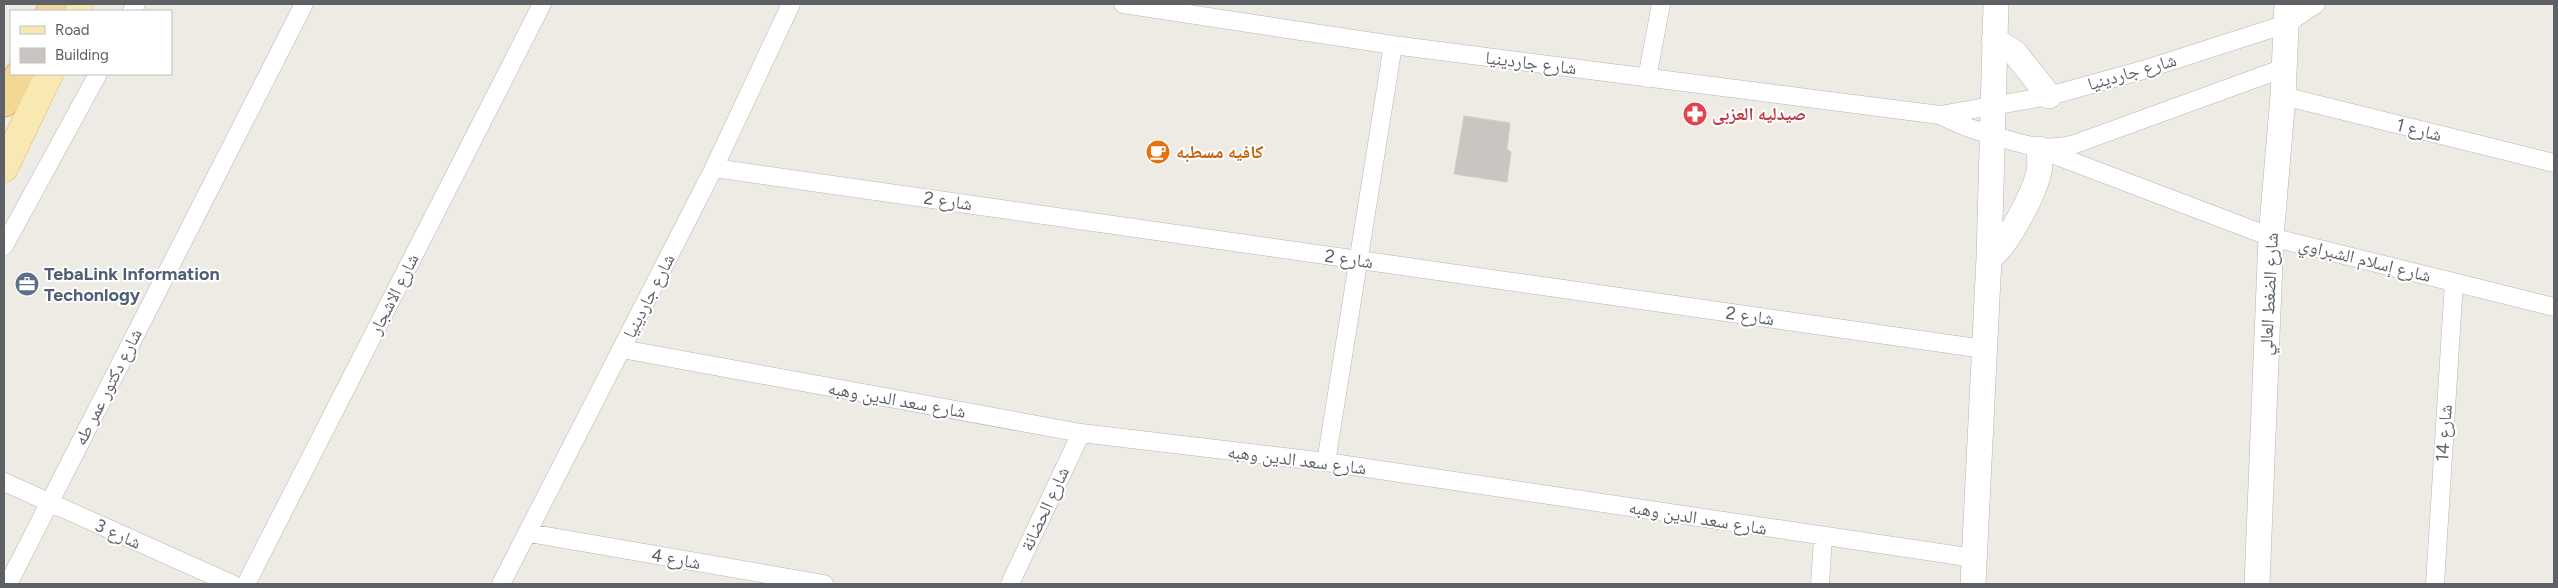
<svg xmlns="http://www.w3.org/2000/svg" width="2558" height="588" font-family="Figtree,'Noto Naskh Arabic',sans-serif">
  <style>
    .building { fill: #c9c6c2; stroke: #d2cdc4 }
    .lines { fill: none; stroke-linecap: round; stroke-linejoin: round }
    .street-casing { stroke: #b2b5b8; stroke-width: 19 }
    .secondary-casing { stroke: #b1b4b8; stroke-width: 26 }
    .primary-casing { stroke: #e4bc68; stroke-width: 29 }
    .highway-casing { stroke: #dc9616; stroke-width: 29 }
    .street { stroke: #fff; stroke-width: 18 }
    .secondary { stroke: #fff; stroke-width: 25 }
    .primary { stroke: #f7e9b1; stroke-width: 28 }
    .highway { stroke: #f3d797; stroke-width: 28 }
    .labels { text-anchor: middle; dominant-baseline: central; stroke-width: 4; stroke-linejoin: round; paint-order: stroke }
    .street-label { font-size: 18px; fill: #5d6064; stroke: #fff }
    .health-label { font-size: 18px; font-weight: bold; fill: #be3a42; stroke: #fff; text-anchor: start }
    .food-label { font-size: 18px; font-weight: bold; fill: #c56008; stroke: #fff; text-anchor: start }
    .service-label { font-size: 18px; font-weight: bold; fill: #4e5e75; stroke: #fff; text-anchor: start }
  </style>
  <rect width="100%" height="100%" fill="#eeebe5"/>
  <!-- building -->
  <path class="building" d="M1464 116 1510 123 1507 149 1511 152 1507 182 1454 174Z"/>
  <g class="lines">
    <defs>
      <path id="street" d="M1123 4 1393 45 1940 115 2049 96 2143 70 2286 24 2316 4
        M132 11 136 4
        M1647 78 1661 4
        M2283 96 2554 163
        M1940 115C1958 125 1975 130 1995 136 2026 145 2042 152 2075 144L2284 68
        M2039 149 2271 237 2554 307
        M714 168 1984 349
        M4 246 98 74
        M622 349 1081 433 1326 462 1974 558
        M1326 462 1393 45
        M4 482 232 584
        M529 533 824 584
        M8 584 304 4
        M246 584 542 4
        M501 584 714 168 791 4
        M1010 584 1081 433
        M1820 584 1823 537
        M2435 584 2454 282"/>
      <path id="secondary" d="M1994 40 2015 53 2049 96
        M1989 258C2007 247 2034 193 2039 172 2041 164 2039 156 2039 149
        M1973 584 1989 258 1996 4
        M2257 584 2271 237 2283 96 2287 4"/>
      <path id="primary" d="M76 11 79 4
        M4 168 49 74"/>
      <path id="highway" d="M50 11 53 4
        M4 103 19 74"/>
    </defs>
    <!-- street casing -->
    <use href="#street" class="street-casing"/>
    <!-- secondary casing -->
    <use href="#secondary" class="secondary-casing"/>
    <!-- primary casing -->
    <use href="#primary" class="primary-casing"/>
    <!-- highway casing -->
    <use href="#highway" class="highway-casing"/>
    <!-- street -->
    <use href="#street" class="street"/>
    <!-- secondary -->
    <use href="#secondary" class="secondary"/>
    <!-- primary -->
    <use href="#primary" class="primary"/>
    <!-- highway -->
    <use href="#highway" class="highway"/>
  </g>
  <!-- icons -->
  <defs>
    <symbol id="pharmacy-disc" viewBox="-11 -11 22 22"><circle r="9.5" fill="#e0444e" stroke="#fff"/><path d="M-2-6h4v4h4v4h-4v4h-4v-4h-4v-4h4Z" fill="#fff"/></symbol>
    <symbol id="cafe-disc" viewBox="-11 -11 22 22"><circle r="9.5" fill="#e8710a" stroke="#fff"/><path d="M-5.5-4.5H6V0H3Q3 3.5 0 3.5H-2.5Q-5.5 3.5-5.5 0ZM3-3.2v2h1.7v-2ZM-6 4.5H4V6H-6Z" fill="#fff"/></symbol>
    <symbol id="office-disc" viewBox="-11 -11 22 22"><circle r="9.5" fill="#5c6f8a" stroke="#fff"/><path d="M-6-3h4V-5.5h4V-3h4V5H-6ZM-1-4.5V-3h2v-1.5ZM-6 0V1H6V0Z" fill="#fff"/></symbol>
  </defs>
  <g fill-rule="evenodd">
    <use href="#pharmacy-disc" x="1681" y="100" width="28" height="28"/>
    <use href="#cafe-disc" x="1144" y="138" width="28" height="28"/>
    <use href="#office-disc" x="13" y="270" width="28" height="28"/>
  </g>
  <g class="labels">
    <!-- street labels -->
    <g class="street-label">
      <text transform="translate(1531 63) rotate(7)">شارع جاردينيا</text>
      <text transform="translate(2132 72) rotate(-16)">شارع جاردينيا</text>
      <text transform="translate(2419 130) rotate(14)">شارع 1</text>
      <text transform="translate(948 201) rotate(8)">شارع 2</text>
      <text transform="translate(1349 259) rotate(8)">شارع 2</text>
      <text transform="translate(2365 260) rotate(14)">شارع إسلام الشبراوي</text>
      <text transform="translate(394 294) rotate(-63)">شارع الاشجار</text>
      <text transform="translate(2269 294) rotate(-87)">شارع الضغط العالي</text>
      <text transform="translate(649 296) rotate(-63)">شارع جاردينيا</text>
      <text transform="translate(1750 316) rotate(8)">شارع 2</text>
      <text transform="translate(108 387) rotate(-63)">شارع دكتور عمر طه</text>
      <text transform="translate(897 400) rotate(10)">شارع سعد الدين وهبه</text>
      <text transform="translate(2444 433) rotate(-86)">شارع 14</text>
      <text transform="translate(1297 460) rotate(7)">شارع سعد الدين وهبه</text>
      <text transform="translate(1045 509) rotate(-65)">شارع الحضانة</text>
      <text transform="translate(1698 518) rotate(9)">شارع سعد الدين وهبه</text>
      <text transform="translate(118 534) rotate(24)">شارع 3</text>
      <text transform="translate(676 559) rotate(10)">شارع 4</text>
    </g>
    <!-- health labels -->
    <g class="health-label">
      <text x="1712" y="114">صيدليه العزبى</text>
    </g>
    <!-- food labels -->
    <g class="food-label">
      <text x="1176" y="152">كافيه مسطبه</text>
    </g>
    <!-- service labels -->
    <g class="service-label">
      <text x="44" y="274">TebaLink Information<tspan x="44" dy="21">Techonlogy</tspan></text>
    </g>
  </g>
  <!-- border -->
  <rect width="2558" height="588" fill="none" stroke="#5d6064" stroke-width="10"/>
  <!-- legend -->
  <rect x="10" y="10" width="162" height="65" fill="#ffffff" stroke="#bebfc1"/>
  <rect x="20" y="26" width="25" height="8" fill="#f7e9b1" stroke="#bebfc1"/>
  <text x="55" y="35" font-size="15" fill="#5d6064">Road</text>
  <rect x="20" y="48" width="25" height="15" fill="#c9c6c2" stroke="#bebfc1"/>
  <text x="55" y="60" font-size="15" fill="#5d6064">Building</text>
</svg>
